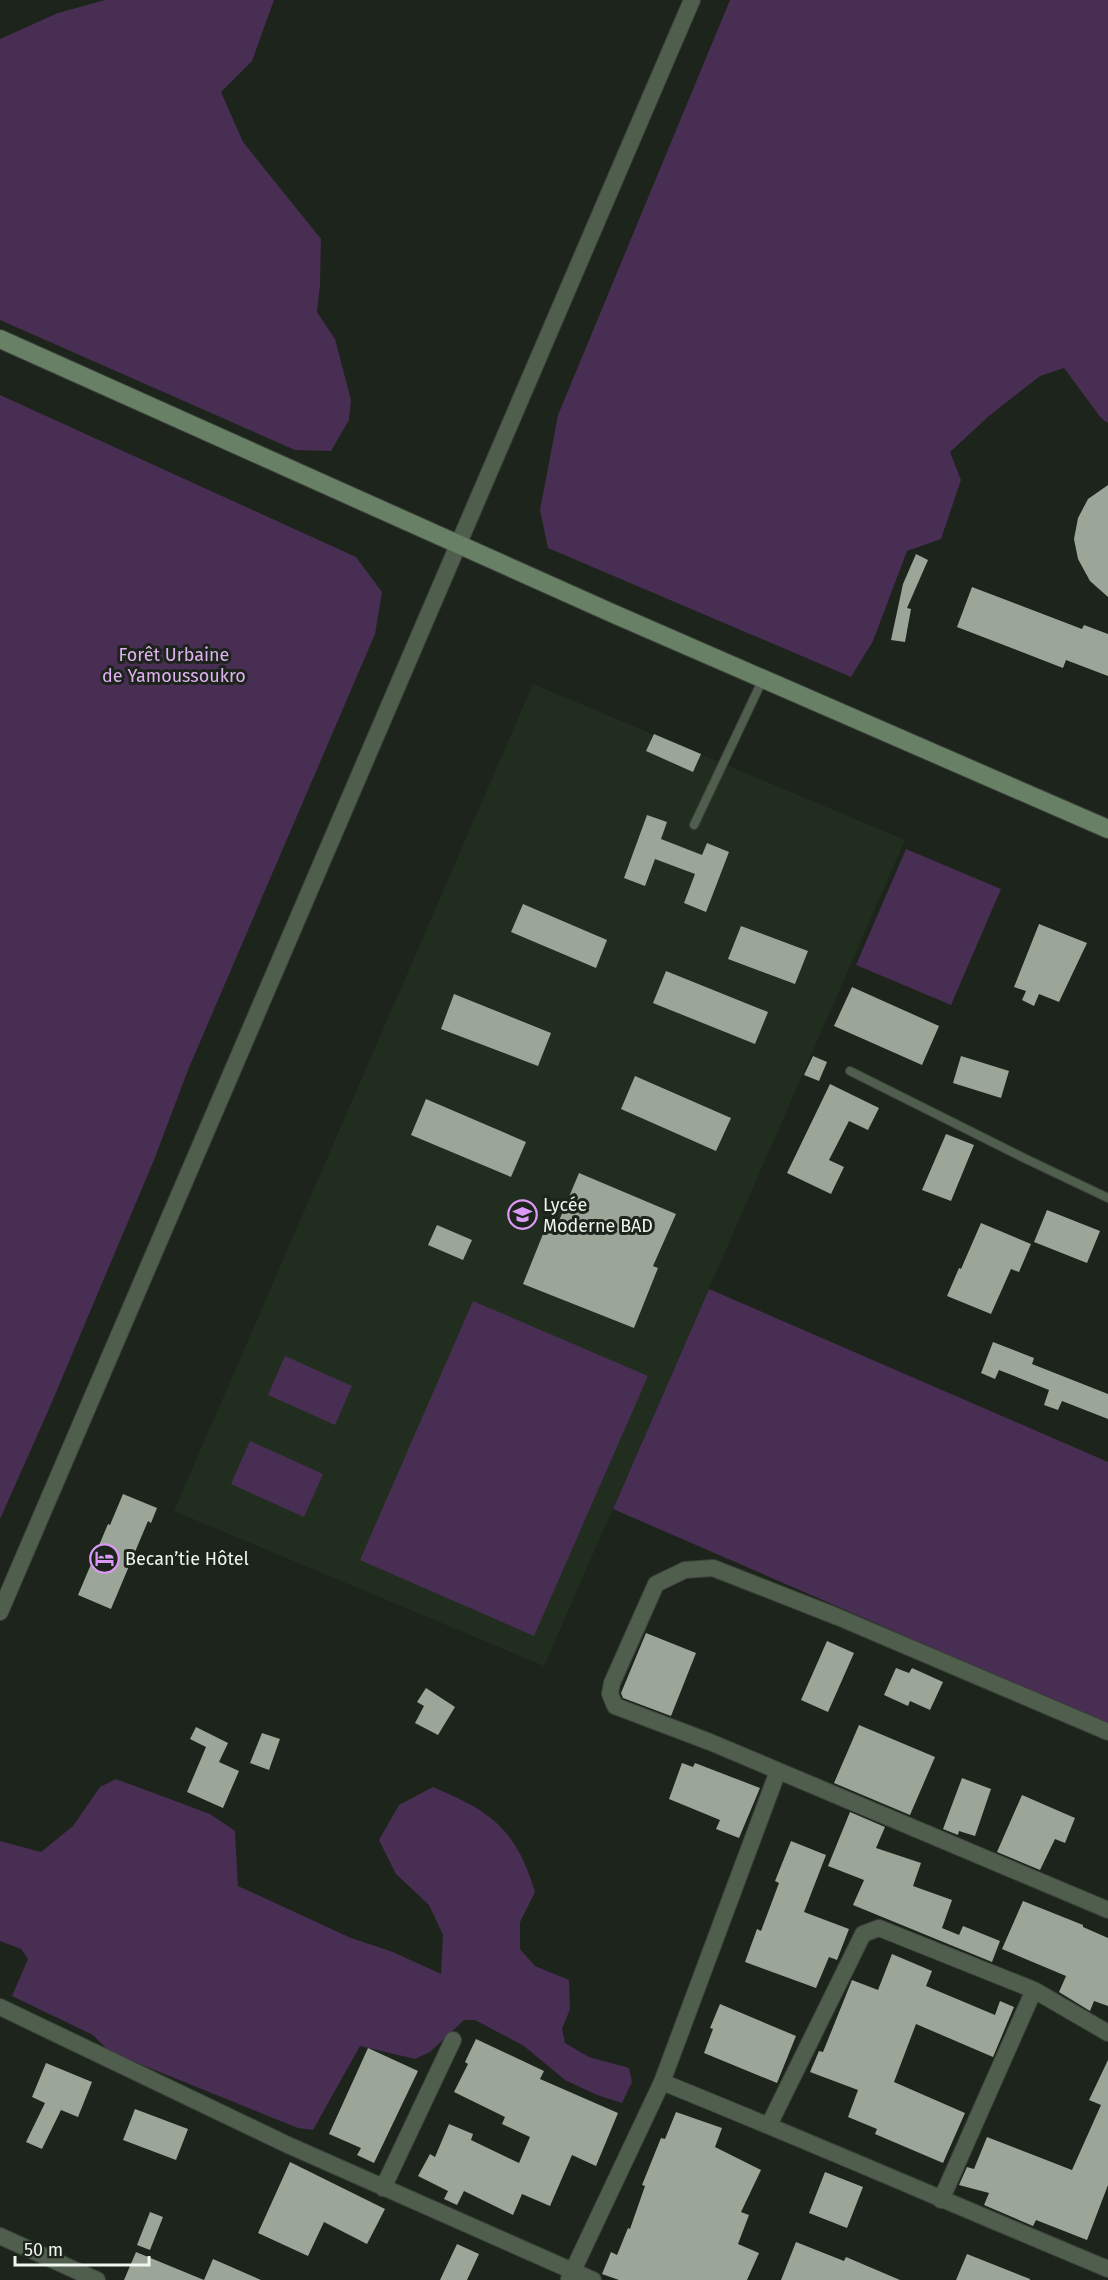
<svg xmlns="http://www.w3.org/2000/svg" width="1108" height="2280" font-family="'Fira Sans',sans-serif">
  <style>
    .built { fill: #212e1f }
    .green { fill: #482e52 }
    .building { fill: #9ba699 }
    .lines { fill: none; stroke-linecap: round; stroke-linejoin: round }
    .lane-casing { stroke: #3a4139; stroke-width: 10 }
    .street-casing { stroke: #3a4139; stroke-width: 18 }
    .secondary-casing { stroke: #3a4139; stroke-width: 20 }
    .lane { stroke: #4f5e4d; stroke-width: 8 }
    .street { stroke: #4f5e4d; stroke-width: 16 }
    .secondary { stroke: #688065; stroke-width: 18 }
    .labels { text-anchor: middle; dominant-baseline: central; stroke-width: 6; stroke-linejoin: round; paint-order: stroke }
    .park-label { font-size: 18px; fill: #e0b1f2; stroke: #1c241b }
    .poi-label { font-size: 18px; fill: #f0f6ef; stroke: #1c241b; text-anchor: start }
  </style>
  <rect width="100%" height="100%" fill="#1c241b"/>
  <!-- built -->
  <path class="built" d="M533 684 905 840 544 1666 174 1511Z"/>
  <!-- green -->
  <path class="green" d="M105 0H274L252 61 221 92 243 142 321 239 320 285 317 312 335 339 351 400 349 420 331 451 295 450 0 320V39L58 13Z
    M730 0H1108V423L1101 418 1064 368 1040 376 989 416 950 452 961 480 941 539 907 551 873 641 851 677 548 548 540 510 558 415Z
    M0 395 356 557 382 592 375 634 188 1070 154 1160 49 1409 0 1519Z
    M906 849 1001 889 951 1005 856 965Z
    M709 1289 1108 1462V1724L613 1509Z
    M473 1301 648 1376 534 1636 360 1560Z
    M285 1356 352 1386 335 1425 268 1395Z
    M250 1441 323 1474 304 1517 231 1484Z
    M116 1779 210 1814 235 1831 238 1886 351 1938 393 1952 441 1974 443 1935 429 1905 396 1874 379 1840 399 1805 433 1787C492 1812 516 1829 535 1892L520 1922V1949L535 1966 569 1980 570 2009 562 2029 565 2043 589 2057 629 2068 632 2082 622 2103 597 2095 565 2080 524 2046 475 2020H464L430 2052 415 2059 360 2046 313 2130 298 2128 110 2052 93 2035 12 1996 28 1959 21 1949 0 1941V1841L41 1852 73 1826 100 1787Z"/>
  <!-- building -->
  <path class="building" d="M1108 485V597L1090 581 1078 559 1074 539 1078 518 1088 499Z
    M916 554 928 560 907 608 911 609 905 642 891 640 903 584Z
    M972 587 1082 629 1084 625 1108 634V676L1066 660 1063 668 957 627Z
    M654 734 701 754 693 772 646 751Z
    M647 815 667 822 661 839 702 855 707 843 729 852 706 912 684 903 695 874 655 859 645 886 624 878Z
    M523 904 607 940 596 968 511 932Z
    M1039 924 1087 943 1059 1002 1039 994 1034 1006 1022 1000 1026 991 1014 987Z
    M741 926 808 951 795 984 728 959Z
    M666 971 768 1012 755 1044 653 1003Z
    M852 987 939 1026 922 1065 834 1026Z
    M454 994 551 1033 538 1066 441 1029Z
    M813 1056 827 1062 819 1081 804 1075Z
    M961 1056 1009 1071 1001 1098 953 1083Z
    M635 1076 731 1118 716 1151 621 1109Z
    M830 1084 879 1108 868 1130 849 1121 829 1160 844 1167 831 1194 787 1173Z
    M426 1099 526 1142 511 1177 411 1135Z
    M946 1134 974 1145 951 1201 922 1190Z
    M579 1173 676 1214 653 1266 658 1268 634 1328 523 1284 547 1224 556 1228Z
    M1047 1210 1100 1231 1087 1263 1034 1242Z
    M981 1223 1031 1244 1019 1272 1011 1269 991 1314 947 1296 959 1268 961 1269Z
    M437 1225 472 1240 463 1260 428 1245Z
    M993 1342 1034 1358 1032 1364 1108 1394V1419L1062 1401 1058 1410 1044 1405 1049 1390 999 1370 995 1379 981 1373Z
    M123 1494 157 1508 151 1523 148 1521 111 1609 78 1595 108 1524 110 1525Z
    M646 1633 696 1653 671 1716 623 1698 621 1693Z
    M827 1641 854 1653 828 1712 801 1700Z
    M896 1668 909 1673 912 1668 943 1682 930 1710 910 1701 908 1706 884 1695Z
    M426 1688 455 1707 438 1735 415 1723 424 1706 417 1702Z
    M859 1725 935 1757 910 1815 834 1783Z
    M196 1727 228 1743 219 1762 239 1771 223 1808 187 1792 206 1747 190 1739Z
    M262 1733 280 1739 269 1770 250 1763Z
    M682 1763 693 1767 695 1763 760 1788 739 1838 716 1829 720 1820 669 1799Z
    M962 1778 991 1789 975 1836 959 1831 958 1835 943 1829Z
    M1022 1795 1075 1818 1065 1843 1055 1839 1040 1870 997 1852Z
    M850 1812 885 1827 876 1848 921 1863 913 1886 952 1900 942 1928 959 1935 963 1926 1000 1941 992 1962 853 1905 864 1880 828 1866Z
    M791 1841 826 1855 804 1912 849 1929 837 1960 829 1957 816 1988 745 1962 757 1929 761 1931 779 1883 775 1881Z
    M1023 1901 1083 1925V1927L1108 1938V2006L1094 2001 1090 2011 1059 1992 1066 1976 1002 1949Z
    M892 1954 932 1971 926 1986 995 2015 1000 2001 1014 2007 993 2057 916 2024 894 2082 965 2113 943 2163 875 2134 877 2129 848 2117 858 2090 810 2072 819 2051 823 2052 852 1980 878 1990Z
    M720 2004 796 2036 777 2083 704 2053 713 2029 710 2028Z
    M476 2039 544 2071 540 2079 618 2113 596 2166 572 2155 550 2206 522 2194 513 2215 464 2191 457 2205 444 2199 448 2191 418 2176 430 2154 435 2157 449 2124 473 2134 471 2140 519 2163 530 2137 502 2124 505 2117 454 2092 468 2064 465 2062Z
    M368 2048 418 2071 374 2163 357 2155 361 2148 329 2134Z
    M1108 2060V2185L1087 2240 1036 2220 1033 2226 984 2205 989 2193 959 2185 967 2167 974 2169 987 2137 1072 2170 1101 2105 1089 2100Z
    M46 2063 92 2082 78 2117 61 2110 42 2149 26 2142 45 2103 32 2097Z
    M135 2109 188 2129 176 2160 123 2140Z
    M676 2112 722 2128 715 2147 761 2170 741 2212 749 2215 738 2244 759 2253 747 2280H619L602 2274 611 2252 617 2255 628 2228 630 2229 645 2186 642 2185 661 2138 665 2139Z
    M290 2162 385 2209 367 2244 324 2222 308 2256 258 2233Z
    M825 2172 863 2187 847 2228 809 2213Z
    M150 2212 163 2217 150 2250 137 2245Z
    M796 2242 844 2261 846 2257 900 2280H781Z
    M457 2244 479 2254 467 2280H440Z
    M136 2252 204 2280 213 2259 261 2280H124Z
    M967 2254 1030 2279V2280H956Z"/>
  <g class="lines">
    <defs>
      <path id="lane" d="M694 825 763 679
        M850 1071 1024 1158 1108 1198"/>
      <path id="street" d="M0 1612 692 0
        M1108 1732 838 1617 713 1568 685 1570 656 1584 612 1683 610 1694 615 1706 710 1742 1108 1910
        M0 2007 288 2145 593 2280
        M662 2082C811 2142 959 2207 1108 2269
        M769 2125 863 1934 879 1928 1034 1990 1108 2033
        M383 2188 453 2040
        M941 2200 1034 1990
        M0 2236 97 2280
        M569 2279 662 2082 778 1771"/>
      <path id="secondary" d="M0 339 614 614 1108 829"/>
    </defs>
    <!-- lane casing -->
    <use href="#lane" class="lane-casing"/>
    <!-- street casing -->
    <use href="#street" class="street-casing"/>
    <!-- secondary casing -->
    <use href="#secondary" class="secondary-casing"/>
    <!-- lane -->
    <use href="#lane" class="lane"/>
    <!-- street -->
    <use href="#street" class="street"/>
    <!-- secondary -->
    <use href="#secondary" class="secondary"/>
  </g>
  <!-- icons -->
  <defs>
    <symbol id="school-ring" viewBox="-11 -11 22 22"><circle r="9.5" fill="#1c241b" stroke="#dc99f5" stroke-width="1.5"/><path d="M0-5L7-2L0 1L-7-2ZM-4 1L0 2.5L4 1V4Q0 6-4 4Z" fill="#dc99f5"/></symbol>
    <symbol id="hotel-ring" viewBox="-11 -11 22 22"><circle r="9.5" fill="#1c241b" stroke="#dc99f5" stroke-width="1.5"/><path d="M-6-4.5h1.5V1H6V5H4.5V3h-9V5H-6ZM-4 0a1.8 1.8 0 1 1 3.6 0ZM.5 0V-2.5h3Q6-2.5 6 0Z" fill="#dc99f5"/></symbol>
  </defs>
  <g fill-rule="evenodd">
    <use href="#school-ring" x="506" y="1198" width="33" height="33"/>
    <use href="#hotel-ring" x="88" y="1542" width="33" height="33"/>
  </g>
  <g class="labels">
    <!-- park labels -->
    <g class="park-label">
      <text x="174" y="655">Forêt Urbaine<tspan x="174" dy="21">de Yamoussoukro</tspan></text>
    </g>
    <!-- poi labels -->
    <g class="poi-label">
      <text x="543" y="1205">Lycée<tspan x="543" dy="21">Moderne BAD</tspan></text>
      <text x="125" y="1559">Becan’tie Hôtel</text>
    </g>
  </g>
  <!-- scale -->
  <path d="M15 2256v9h134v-9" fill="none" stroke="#f0f6ef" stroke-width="3"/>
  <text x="24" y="2256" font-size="18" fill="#f0f6ef" stroke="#1c241b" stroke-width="4.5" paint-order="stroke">50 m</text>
</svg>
